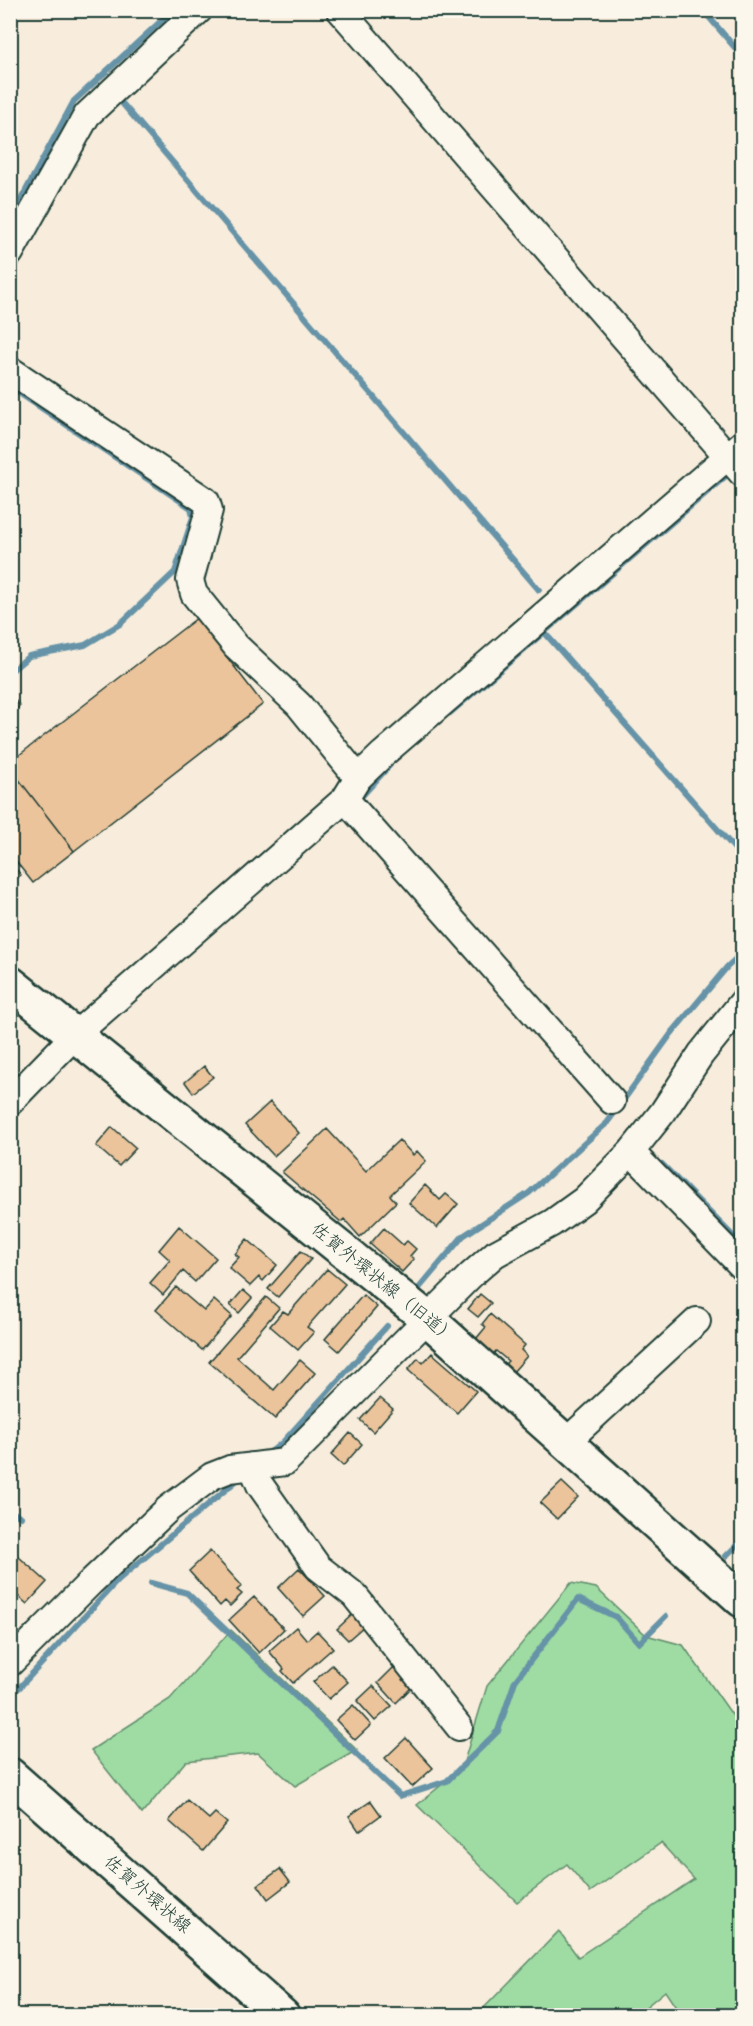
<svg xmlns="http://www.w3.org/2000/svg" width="753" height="2026" font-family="Kalam,'Klee One',sans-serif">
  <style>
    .green { fill: #9fdca3; stroke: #5f8c6c; stroke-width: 1.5 }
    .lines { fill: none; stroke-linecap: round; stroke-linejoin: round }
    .stream { stroke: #6693a7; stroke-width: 6 }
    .building { fill: #ecc49c; stroke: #1f3d34; stroke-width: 1.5 }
    .street-casing { stroke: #1f3d34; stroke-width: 30 }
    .secondary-casing { stroke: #1f3d34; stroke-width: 38 }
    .primary-casing { stroke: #1f3d34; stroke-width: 38 }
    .street { stroke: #fbf7ec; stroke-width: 26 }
    .secondary { stroke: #fbf7ec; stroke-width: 33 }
    .primary { stroke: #fbf7ec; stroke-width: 33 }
    .labels { text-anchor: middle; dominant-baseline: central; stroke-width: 6; stroke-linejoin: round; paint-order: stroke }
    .street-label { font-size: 18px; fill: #1f3d34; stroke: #fbf7ec }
  </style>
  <rect width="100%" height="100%" fill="#f8eddc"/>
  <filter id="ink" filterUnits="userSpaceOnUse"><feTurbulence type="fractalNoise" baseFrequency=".0167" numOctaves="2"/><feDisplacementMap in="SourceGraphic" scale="12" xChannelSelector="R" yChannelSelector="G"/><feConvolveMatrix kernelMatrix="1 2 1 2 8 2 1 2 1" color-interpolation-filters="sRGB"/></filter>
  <g filter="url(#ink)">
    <!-- green -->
    <path class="green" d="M571 1583 596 1588 646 1635 683 1645 742 1729V1979L735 1984 742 1995V2015H681L665 1991 636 2015H477L559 1931 578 1957 694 1879 661 1843 590 1892 567 1864 517 1902 417 1805 462 1768 487 1686Z
      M231 1630 357 1750 295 1786 258 1753 186 1761 142 1814 91 1750 170 1699Z"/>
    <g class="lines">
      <!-- stream -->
      <path class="stream" d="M703 10 742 56
        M121 102 539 590
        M10 220 74 101 173 10
        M10 387 191 508 193 517 175 572 120 624 85 645 29 656 10 672
        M544 632 742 857
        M450 713 726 476
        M362 796 390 765
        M662 1164 742 1245
        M420 1287 463 1236 529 1193 607 1123 671 1034 727 967 742 953
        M268 1454 283 1442 387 1326
        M10 1511 21 1517
        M726 1556 742 1540
        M151 1583 187 1593 400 1796 447 1781 498 1731 515 1681 578 1599 616 1617 639 1643 666 1616
        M19 1688 118 1580 242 1476"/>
    </g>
    <!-- building -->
    <path class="building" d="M197 618 263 704 74 851 10 768V762Z
      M10 694 20 706 10 713Z
      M10 768 74 851 33 883 10 854Z
      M10 862 21 875 10 884Z
      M204 1066 213 1077 193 1093 185 1082Z
      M270 1102 299 1133 274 1156 245 1125Z
      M112 1127 136 1148 119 1166 96 1146Z
      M327 1129 366 1171 399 1140 413 1155 417 1151 426 1161 390 1195 396 1202 360 1237 344 1219 341 1222 282 1172Z
      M425 1185 440 1200 446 1194 458 1204 437 1228 409 1203Z
      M179 1226 216 1258 195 1282 183 1271 163 1295 150 1283 170 1260 159 1250Z
      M384 1228 403 1245 407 1241 416 1249 410 1256 414 1259 402 1272 370 1244Z
      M247 1239 277 1265 263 1281 259 1277 250 1286 229 1268 239 1257 235 1254Z
      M301 1251 311 1259 278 1297 268 1289Z
      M327 1269 345 1284 307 1327 314 1332 298 1350 270 1326 283 1311 288 1314Z
      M176 1287 204 1311 214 1300 232 1316 202 1350 156 1310Z
      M243 1290 252 1298 239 1313 230 1305Z
      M480 1294 491 1303 478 1317 468 1309Z
      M363 1295 377 1307 339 1351 325 1339Z
      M266 1297 279 1308 237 1357 274 1390 300 1360 315 1373 275 1419 209 1362Z
      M490 1314 525 1345 521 1350 527 1356 513 1372 505 1364 508 1361 496 1351 493 1354 476 1339 486 1327 482 1324Z
      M432 1353 476 1391 457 1413 408 1370 418 1358 423 1363Z
      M380 1398 393 1409 373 1432 360 1420Z
      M350 1433 362 1444 343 1466 331 1455Z
      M562 1482 578 1497 557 1519 540 1503Z
      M10 1549 47 1582 27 1604 10 1589Z
      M210 1551 242 1586 237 1590 242 1594 230 1606 225 1601 220 1606 189 1571Z
      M299 1568 325 1596 303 1616 278 1588Z
      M254 1597 284 1629 259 1653 229 1620Z
      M353 1614 364 1626 348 1640 337 1629Z
      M296 1627 307 1640 317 1631 333 1648 293 1683 282 1671 284 1669 269 1651Z
      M332 1665 348 1682 329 1699 313 1682Z
      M394 1667 412 1687 396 1703 378 1683Z
      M373 1686 392 1706 375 1721 357 1701Z
      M353 1705 371 1725 355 1740 336 1720Z
      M406 1738 433 1768 412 1787 385 1758Z
      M187 1800 209 1819 215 1813 227 1823 203 1851 169 1821Z
      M371 1801 381 1815 359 1831 349 1816Z
      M280 1869 290 1882 268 1899 258 1885Z"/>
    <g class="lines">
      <defs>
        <path id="street" d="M340 10 742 473
          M10 253 87 115 199 10
          M10 370 206 501 209 510 190 580 194 594 236 646 299 705 358 778
          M345 799 612 1101
          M10 1102 75 1035 345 799 358 778 383 754 742 444
          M631 1152 742 1266
          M566 1442 697 1321
          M252 1466 260 1485 318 1567 354 1595 459 1727
          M10 1663 91 1582 168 1509 212 1476 230 1469 285 1462 471 1275 495 1254 552 1223 584 1200 631 1152 663 1112 701 1054 742 1003"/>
        <path id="secondary" d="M10 983 428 1319 742 1600"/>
        <path id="primary" d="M10 1775 283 2016"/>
      </defs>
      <!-- street casing -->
      <use href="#street" class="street-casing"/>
      <!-- secondary casing -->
      <use href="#secondary" class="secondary-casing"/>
      <!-- primary casing -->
      <use href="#primary" class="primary-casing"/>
      <!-- street -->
      <use href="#street" class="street"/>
      <!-- secondary -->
      <use href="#secondary" class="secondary"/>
      <!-- primary -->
      <use href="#primary" class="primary"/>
    </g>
  </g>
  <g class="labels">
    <!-- street labels -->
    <g class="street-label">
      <text transform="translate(383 1284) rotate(39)">佐賀外環状線（旧道）</text>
      <text transform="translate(147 1895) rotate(41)">佐賀外環状線</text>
    </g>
  </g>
  <!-- margin -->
  <rect width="753" height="2026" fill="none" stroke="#fbf7ec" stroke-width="36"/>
  <rect x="18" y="18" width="717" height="1990" fill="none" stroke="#1f3d34" stroke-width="2" filter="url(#ink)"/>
</svg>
